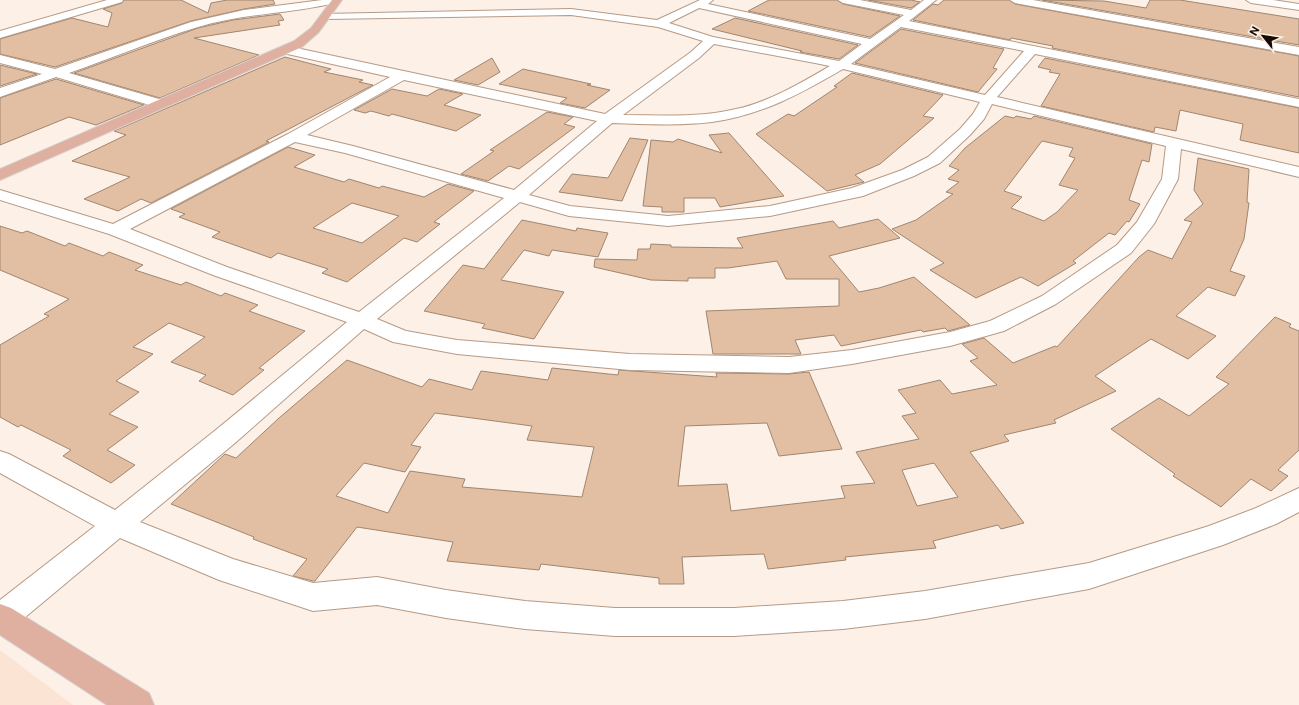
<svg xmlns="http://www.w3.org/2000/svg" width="1299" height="705" font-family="'Public Sans',sans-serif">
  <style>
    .built { fill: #fbe4d4 }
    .building { fill: #e2bfa2; stroke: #a08670; fill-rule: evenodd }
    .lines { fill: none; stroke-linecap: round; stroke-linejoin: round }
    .street-casing { stroke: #b69a85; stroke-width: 2 }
    .primary-casing { stroke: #d5d3d2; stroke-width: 2 }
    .street { fill: #fff; fill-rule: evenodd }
    .primary { fill: #dfafa0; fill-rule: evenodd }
  </style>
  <rect width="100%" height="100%" fill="#fdf0e7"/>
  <!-- built -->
  <path class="built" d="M0 650 73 705H0Z"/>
  <!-- building -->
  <path class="building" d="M124 0H181L208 13 211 3 227 0H273L275 4 244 9 191 21 55 67 0 54V39L72 18 108 27 112 13 103 9 122 3Z
    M769 0H837L843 4 900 16 870 37 748 11Z
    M868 0H911L920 2 911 8Z
    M944 0H1009L1015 4 1299 56V97L1052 48 1053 46 1011 38 1010 40 913 20 933 4 938 5Z
    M1042 0 1104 1 1146 8 1150 0H1180L1299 19V45Z
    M280 14 284 20 278 21 280 25 194 38 259 55 160 98 74 73 198 28 233 20Z
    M735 18 858 45 839 59 800 52 802 51 712 29Z
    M901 29 1004 49 993 68 997 69 978 92 855 63Z
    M285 57 331 69 324 72 363 80 359 82 373 85 266 141 269 142 151 203 141 199 118 211 84 199 130 177 72 161 126 135 114 131Z
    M492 58 500 72 478 85 454 80Z
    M1045 58 1299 108V153L1240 140 1243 124 1180 110 1176 131 1155 127 1154 132 1041 106 1060 74 1049 72 1051 70 1038 67Z
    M0 65 37 74 0 86Z
    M523 69 591 84 587 85 610 90 585 108 560 103 567 98 499 84Z
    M852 73 943 95 923 116 934 118 880 164 855 175 864 182 827 191 756 134 788 114 794 116 837 87 834 86Z
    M56 79 144 105 96 125 69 117 0 145V98Z
    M392 89 427 96 439 89 463 94 444 105 481 115 456 131 392 114 389 116 371 111 365 113 354 110Z
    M547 112 573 117 564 124 575 127 519 169 509 166 488 181 461 174 494 151 490 150Z
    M1005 116 1014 118 1016 116 1031 119 1034 116 1152 144 1149 162 1142 160 1129 200 1140 204 1129 222 1127 221 1115 235 1109 233 1073 261 1076 263 1038 286 1021 277 976 298 930 270 944 263 892 229 916 220 953 194 946 192 959 182 948 179 959 170 949 166 965 148ZM1042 141 1073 148 1069 156 1075 158 1059 185 1078 190 1057 212 1044 221 1011 208 1022 197 1004 191Z
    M729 133 784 196 720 207 715 198H684V212H662V207L643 206 651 140 673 142 678 139 722 153 709 135Z
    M630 138 648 140 622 201 559 192 572 174 608 178Z
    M288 147 315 155 294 167 344 182 349 179 379 188 382 186 424 197 448 184 474 191 434 222 440 224 417 242 404 238 347 282 322 273 328 269 278 253 271 258 212 237 220 232 179 217 185 214 171 209ZM352 203 399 216 362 243 313 228Z
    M1198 158 1249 169 1247 202 1249 203 1244 239 1230 271 1245 276 1235 296 1208 287 1176 316 1216 336 1188 359 1151 339 1095 376 1116 391 1054 420 1056 423 1004 435 1009 441 970 452 1024 523 1001 529 998 525 933 541 936 548 845 557 846 560 768 569 764 554 682 557 684 584H659V578L541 564 539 570 447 561 453 542 357 527 315 581H313L293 576 307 559 253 539 254 537 171 504 225 454 236 458 279 418 347 360 422 387 429 379 472 390 481 371 548 380 552 368 618 375 619 370 717 377 716 373 789 374 809 372 842 449 779 456 767 423 685 426 678 486 727 484 731 511 845 498 841 486 875 483 856 452 919 439 902 416 916 413 898 390 940 380 952 394 997 385 970 361 978 358 962 344 984 338 1013 363 1055 346 1057 347 1139 257 1148 250 1172 259 1192 222 1184 220 1203 204 1194 190ZM435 413 532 426 527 440 594 447 582 497 462 487 465 479 410 471 388 513 336 496 364 463 405 472 421 447 411 445ZM934 463 958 497 917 506 902 470Z
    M878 219 900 238 829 256 859 292 879 288 914 277 970 325 948 331 945 328 923 332 921 330 841 346 834 335 795 340 801 354H713L706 311 839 306V279H786L777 261 728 268H715V278H688V281L651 280 594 267 595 259 637 260 638 249H650L651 244 671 245V247L743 248 737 238 833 221 839 228Z
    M522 220 576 231 577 228 608 233 598 257 552 250 549 256 524 250 501 280 564 292 534 339 482 328 485 324 424 311 463 265 484 269Z
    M0 226 22 233 27 231 65 246 69 243 103 256 109 252 143 265 135 270 181 285 186 282 221 296 225 293 258 305 249 311 305 331 259 368 264 370 233 395 199 381 206 375 171 362 205 337 169 323 133 347 153 354 116 381 139 392 109 414 138 427 107 450 135 465 111 483 63 456 71 450 21 425 18 427 0 417V345L49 316 44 314 69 299 0 270Z
    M1275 317 1291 324 1289 327 1299 331V450L1278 470 1288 476 1271 491 1251 479 1221 507 1173 476 1175 474 1111 429 1159 398 1189 416 1229 384 1216 377Z"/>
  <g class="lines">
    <defs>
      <path id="street" d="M107 0H123L122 2 0 38V31Z
        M322 0H340L339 2C292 14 244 13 198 27 155 40 112 58 69 73L166 101 168 104 166 107H156L56 77 0 97V88L42 74 0 63V55L55 69 191 22 244 10Z
        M700 0H713L708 4 870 39 904 15 843 3 838 0H860L911 10 924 0H936L909 21 1299 99V107L1035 54 997 97 1299 167V177L1181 149 1178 179 1154 224 1131 253 1056 304 1004 331 950 346 852 364 789 373 630 370 457 354 393 342 364 329 235 443 140 522 233 559 313 583 377 577 446 590 525 601 615 608H734L843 601 925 591 1089 563 1209 526 1256 508 1299 488V512L1276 524 1223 545 1089 589 925 619 843 629 734 636H615L525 629 446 618 377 605 313 611 219 580 120 538 11 629 0 633V600L95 526 0 473V451L9 454 115 510 217 429 347 322 213 275 109 234 0 200V190L113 224 288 134 390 77 283 53 281 50 283 47 287 46 605 114 691 52 703 41 658 27 571 15 326 19 321 16 322 14 571 9 657 20ZM699 8 862 44 839 61 713 37 669 23ZM901 27 1024 51 985 95 851 64ZM714 44 815 63 830 66C801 83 769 102 736 109 699 118 660 115 623 115L699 58ZM843 69 980 102 973 114 960 129 928 157 902 170 852 188 770 206 668 216 570 206 529 195 612 123C645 124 679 126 712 122 760 116 802 93 843 69ZM404 80 597 121 514 190 353 146 307 135ZM992 104 1166 146 1162 179 1137 222 1117 245 1042 296 990 321 950 332 852 350 789 357 630 354 457 340 406 331 377 319 520 202 569 216 668 226 770 216 863 196 914 176 940 163 970 135 984 119ZM295 142 345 153 504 198 359 312 227 267 130 229Z
        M1010 0H1033L1299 47V55L1015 3Z
        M1246 0H1273L1299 4V10L1251 3Z"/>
      <path id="primary" d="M332 0H342L319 32 302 47 0 180V169L294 41 311 28Z
        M0 604 11 608 149 693 154 705H107L0 635Z"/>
    </defs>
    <!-- street casing -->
    <use href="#street" class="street-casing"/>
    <!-- primary casing -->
    <use href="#primary" class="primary-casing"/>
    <!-- street -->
    <use href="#street" class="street"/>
    <!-- primary -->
    <use href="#primary" class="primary"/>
  </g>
  <!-- north arrow -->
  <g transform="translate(1263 36) rotate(300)" stroke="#fdf0e7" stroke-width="3" paint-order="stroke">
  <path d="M0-3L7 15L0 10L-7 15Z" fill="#160c05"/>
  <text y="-6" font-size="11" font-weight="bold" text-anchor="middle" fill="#160c05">N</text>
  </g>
</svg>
